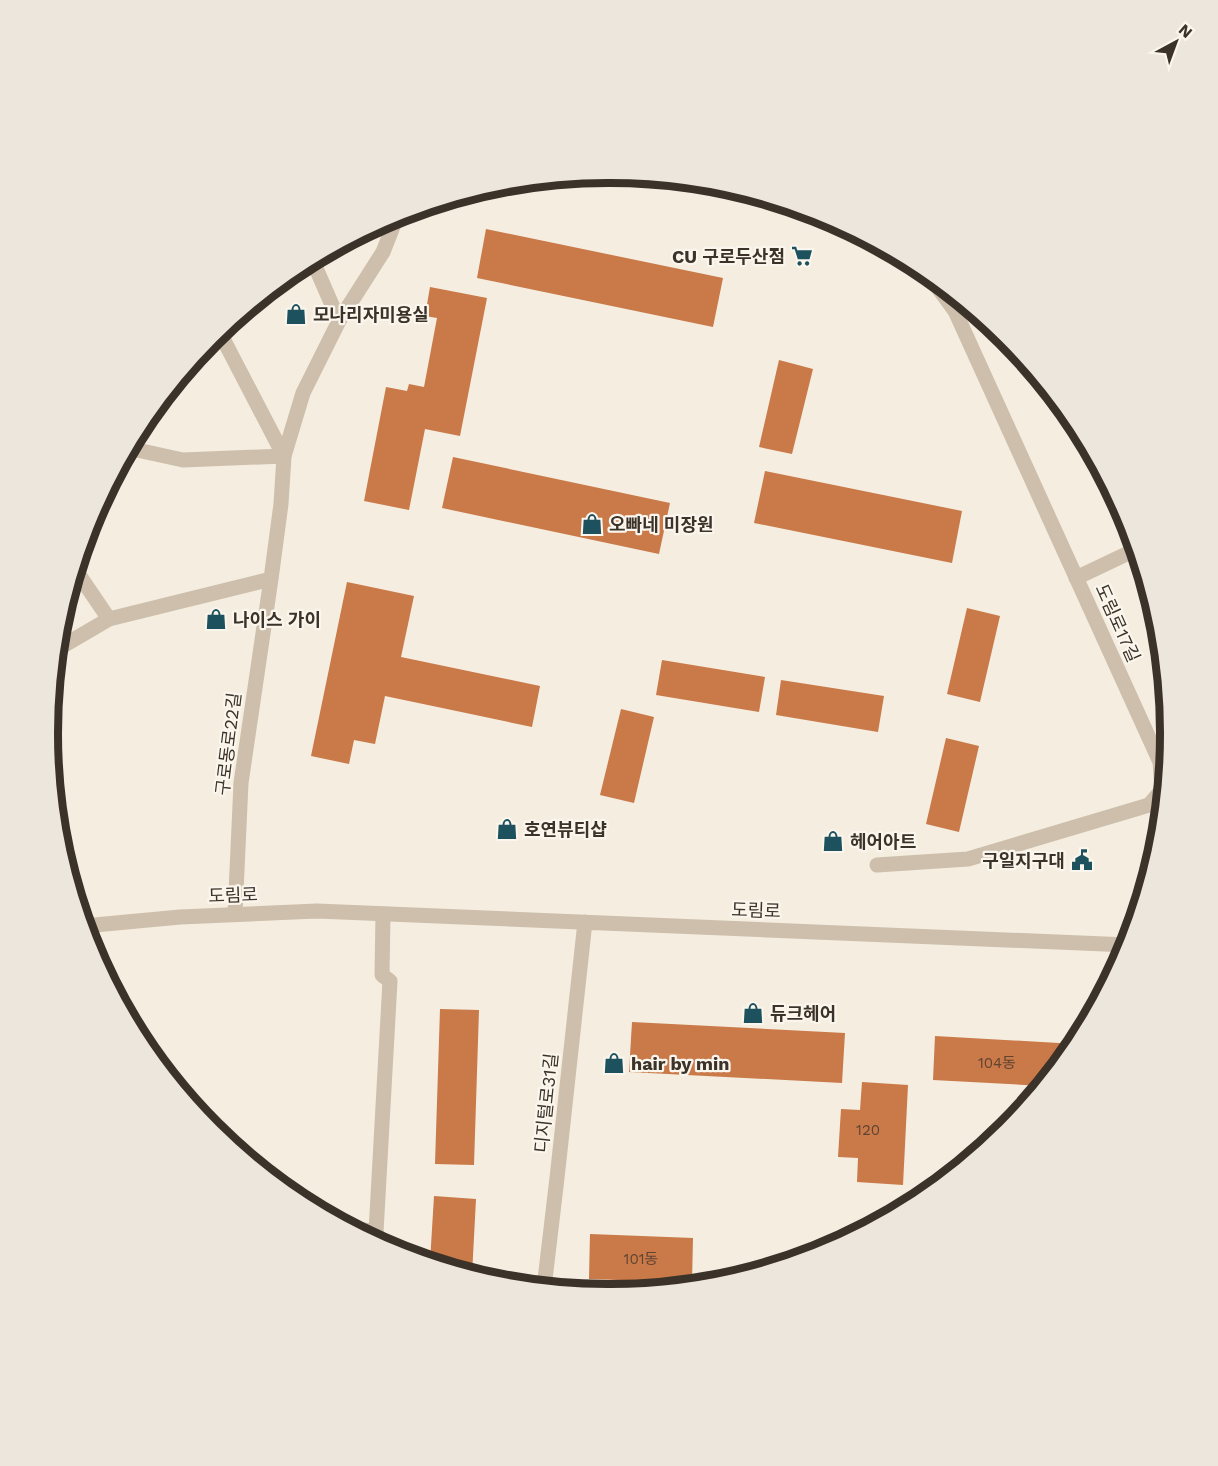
<svg xmlns="http://www.w3.org/2000/svg" width="1218" height="1466" font-family="'Work Sans','Noto Sans KR',sans-serif">
  <style>
    .building { fill: #ca7948 }
    .lines { fill: none; stroke-linecap: round; stroke-linejoin: round }
    .service { stroke: #cdbfab; stroke-width: 15 }
    .minor { stroke: #cdbfab; stroke-width: 15 }
    .tertiary { stroke: #cdbfab; stroke-width: 15 }
    .labels { text-anchor: middle; dominant-baseline: central; stroke-width: 4.5; stroke-linejoin: round; paint-order: stroke }
    .number-label { font-size: 15px; fill: #5f4432 }
    .poi-label { font-size: 18px; font-weight: bold; fill: #3b322a; stroke: #fbf6ed; text-anchor: start }
    .street-label { font-size: 18px; fill: #3b322a; stroke: #fbf6ed }
    .rim { fill: none; stroke: #3b322a; stroke-width: 8 }
  </style>
  <rect width="100%" height="100%" fill="#f4ede0"/>
  <!-- building -->
  <path class="building" d="M486 229 723 278 713 327 477 278Z
    M430 287 487 298 460 436 425 429 409 510 364 501 386 387 407 391 409 384 424 387 437 318 425 316Z
    M779 360 813 369 792 454 759 447Z
    M453 457 670 503 659 554 442 508Z
    M765 471 962 511 952 563 754 523Z
    M347 582 414 596 401 657 540 686 532 727 385 696 375 744 354 740 349 764 311 756Z
    M967 608 1000 616 980 702 947 694Z
    M662 660 765 677 759 712 656 695Z
    M781 680 884 696 878 732 776 715Z
    M621 709 654 717 634 803 600 795Z
    M946 738 979 746 959 832 926 824Z
    M440 1009 479 1010 474 1165 435 1164Z
    M632 1022 845 1033 842 1083 629 1072Z
    M935 1036 1076 1044 1041 1086 1025 1085 933 1080Z
    M862 1082 908 1085 903 1185 857 1182 858 1158 838 1157 841 1109 860 1110Z
    M434 1196 476 1199 472 1275 430 1262Z
    M590 1234 693 1238 692 1283 667 1282V1288L618 1293V1280L589 1279Z"/>
  <g class="lines">
    <!-- service -->
    <path class="service" d="M128 448 183 460 284 456
      M351 1228 376 1232"/>
    <!-- minor -->
    <path class="minor" d="M312 259 339 321
      M219 331 284 456 281 504 271 579 241 783 235 914
      M284 456 303 393 339 321 383 252 398 214
      M75 569 109 619
      M1076 578 1137 549
      M56 650 109 619 271 579
      M877 865 968 859 1149 805 1162 790 1160 762 955 311 926 271
      M374 1241 376 1232 390 981 382 975 383 914"/>
    <!-- tertiary -->
    <path class="tertiary" d="M84 926 180 917 317 911 1128 945
      M544 1288 557 1178 585 922"/>
  </g>
  <!-- icons -->
  <defs>
    <symbol id="supermarket-bare" viewBox="-9 -9 18 18"><path d="M-6-5.5h2.5l.6 2H6L4.5 2H-2.5L-4.4-4H-6ZM-1.5 3.2a1.3 1.3 0 1 0 .1 0ZM3 3.2a1.3 1.3 0 1 0 .1 0Z" fill="#1e515e" stroke="#fbf6ed" stroke-width="2.5" paint-order="stroke"/></symbol>
    <symbol id="shop-bare" viewBox="-9 -9 18 18"><path d="M-5-2.5h2.3a2.7 3.5 0 0 1 5.4 0H5L5.5 6h-11ZM-1.5-2.5h3a1.5 2.3 0 0 0-3 0Z" fill="#1e515e" stroke="#fbf6ed" stroke-width="2.5" paint-order="stroke"/></symbol>
    <symbol id="civic-bare" viewBox="-9 -9 18 18"><path d="M-.6-6.5H3V-4.5H.6V-3L4-1V1h2V6H-6V1h2V-1L-.6-3ZM-1.2 2.5V6h2.4V2.5Z" fill="#1e515e" stroke="#fbf6ed" stroke-width="2.5" paint-order="stroke"/></symbol>
  </defs>
  <g fill-rule="evenodd">
    <use href="#supermarket-bare" x="787" y="241" width="30" height="30"/>
    <use href="#shop-bare" x="281" y="299" width="30" height="30"/>
    <use href="#shop-bare" x="577" y="509" width="30" height="30"/>
    <use href="#shop-bare" x="201" y="604" width="30" height="30"/>
    <use href="#shop-bare" x="492" y="814" width="30" height="30"/>
    <use href="#shop-bare" x="818" y="826" width="30" height="30"/>
    <use href="#civic-bare" x="1067" y="845" width="30" height="30"/>
    <use href="#shop-bare" x="738" y="998" width="30" height="30"/>
    <use href="#shop-bare" x="599" y="1048" width="30" height="30"/>
  </g>
  <g class="labels">
    <!-- number labels -->
    <g class="number-label">
      <text x="997" y="1063">104동</text>
      <text x="868" y="1130">120</text>
      <text x="641" y="1259">101동</text>
    </g>
    <!-- poi labels -->
    <g class="poi-label">
      <text x="785" y="256" text-anchor="end">CU 구로두산점</text>
      <text x="313" y="314">모나리자미용실</text>
      <text x="609" y="524">오빠네 미장원</text>
      <text x="233" y="619">나이스 가이</text>
      <text x="524" y="829">호연뷰티샵</text>
      <text x="850" y="841">헤어아트</text>
      <text x="1065" y="860" text-anchor="end">구일지구대</text>
      <text x="770" y="1013">듀크헤어</text>
      <text x="631" y="1063">hair by min</text>
    </g>
    <!-- street labels -->
    <g class="street-label">
      <text transform="translate(1118 623) rotate(66)">도림로17길</text>
      <text transform="translate(228 744) rotate(-83)">구로동로22길</text>
      <text transform="translate(233 895) rotate(-2)">도림로</text>
      <text transform="translate(756 910) rotate(2)">도림로</text>
      <text transform="translate(546 1103) rotate(-84)">디지털로31길</text>
    </g>
  </g>
  <!-- crop -->
  <path d="M0 0H1218V1466H0ZM608 183H610A550 550 0 0 1 1160 733V734A550 550 0 0 1 610 1284H608A550 550 0 0 1 58 734V733A550 550 0 0 1 608 183Z" fill="#ece6dd" fill-rule="evenodd"/>
  <path class="rim" d="M608 183H610A550 550 0 0 1 1160 733V734A550 550 0 0 1 610 1284H608A550 550 0 0 1 58 734V733A550 550 0 0 1 608 183Z"/>
  <!-- north arrow -->
  <g transform="translate(1176 42) rotate(41)" stroke="#fbf6ed" stroke-width="4.5" paint-order="stroke">
  <path d="M0-4.5L10 22L0 15L-10 22Z" fill="#3b322a"/>
  <text y="-9" font-size="16" font-weight="bold" text-anchor="middle" fill="#3b322a">N</text>
  </g>
</svg>
